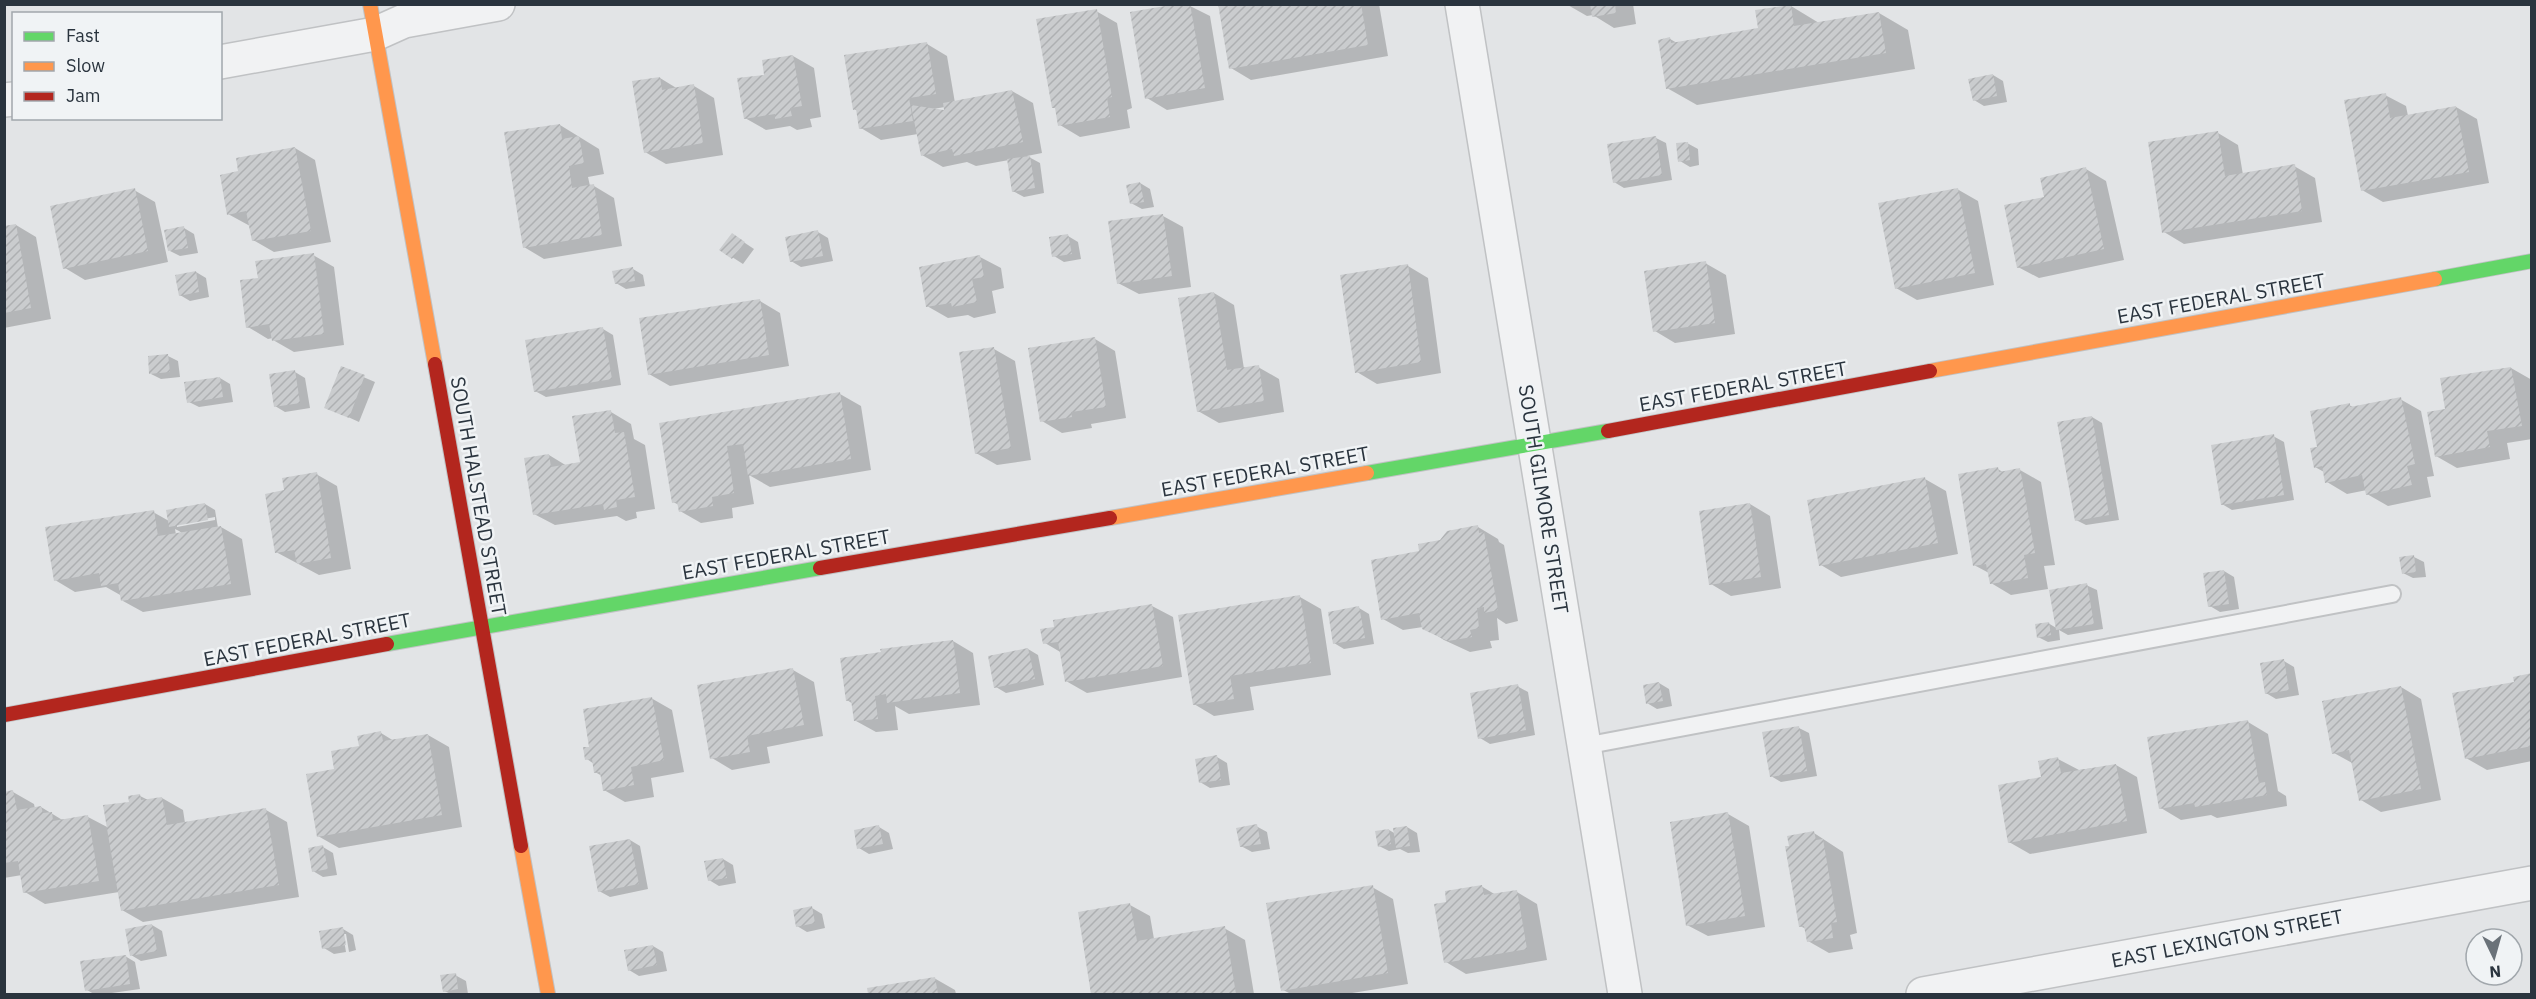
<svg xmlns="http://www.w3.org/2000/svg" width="2536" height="999" font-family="'IBM Plex Sans',sans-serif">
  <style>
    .shadow { fill: #0003; fill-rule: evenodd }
    .building { fill: url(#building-hatch) }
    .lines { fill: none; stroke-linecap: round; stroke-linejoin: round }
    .lane-casing { stroke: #c0c2c4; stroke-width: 20 }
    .street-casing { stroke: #c0c2c4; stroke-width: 36 }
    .fast-casing { stroke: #c0c2c4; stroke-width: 16 }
    .slow-casing { stroke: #c0c2c4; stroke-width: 16 }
    .jam-casing { stroke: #c0c2c4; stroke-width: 16 }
    .lane { stroke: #f1f2f3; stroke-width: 16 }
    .street { stroke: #f1f2f3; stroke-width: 33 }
    .fast { stroke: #63d668; stroke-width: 14 }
    .slow { stroke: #ff974d; stroke-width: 14 }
    .jam { stroke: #b3261e; stroke-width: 14 }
    .labels { text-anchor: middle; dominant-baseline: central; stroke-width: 5; stroke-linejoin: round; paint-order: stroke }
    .street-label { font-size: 20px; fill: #2a343e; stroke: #f0f3f5 }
  </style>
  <defs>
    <pattern id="building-hatch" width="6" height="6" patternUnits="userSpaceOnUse" patternTransform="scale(1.5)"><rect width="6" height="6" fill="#caccce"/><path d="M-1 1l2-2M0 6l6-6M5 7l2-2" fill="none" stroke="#aeb0b2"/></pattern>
  </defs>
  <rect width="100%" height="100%" fill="#e2e4e6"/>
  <!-- shadow -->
  <path class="shadow" d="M1186 4 1210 16 1224 100 1167 110 1147 98Z
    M1220 4H1379L1388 56 1251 80 1231 68Z
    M1566 4H1633L1636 24 1614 28 1593 15 1587 16Z
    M1791 6 1819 23 1879 13 1908 30 1915 69 1697 105 1667 88 1670 39 1677 43 1760 29Z
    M1096 11 1117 23 1132 108 1127 110 1130 128 1080 137 1060 125Z
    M927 44 947 56 955 103 1012 91 1033 103 1042 153 1027 156 1040 163 1044 193 1024 197 1013 191 1009 160 976 166 967 162 943 167 922 155 918 134 881 140 861 128 858 111 854 109ZM945 107 946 111 933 109Z
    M793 56 814 68 821 117 810 119 812 127 797 130 790 126 766 130 745 118 766 76Z
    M1993 75 2003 81 2007 102 1984 106 1974 100Z
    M660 78 678 89 694 86 714 98 723 155 666 164 645 152Z
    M2385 95 2406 106 2408 116 2456 107 2477 119 2489 183 2383 202 2362 190Z
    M560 125 599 149 604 174 588 177 590 186H594L614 198 622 246 544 259 524 247Z
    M2218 133 2238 145 2243 175 2294 166 2315 178 2322 222 2184 244 2164 232Z
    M1656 138 1666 143 1672 180 1624 188 1614 182Z
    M1687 143 1698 149 1699 165 1690 167 1680 161Z
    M295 148 315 160 331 242 274 252 253 240 250 226 228 214 240 173Z
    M2086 169 2106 181 2124 260 2039 278 2018 267Z
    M1140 183 1150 189 1154 207 1142 209 1131 203Z
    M1957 189 1978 201 1994 285 1917 300 1896 288Z
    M134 190 155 202 168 262 85 280 65 268Z
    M1163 216 1183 227 1191 287 1139 294 1118 283Z
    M16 225 36 237 51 319 4 328V227Z
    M184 228 194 234 198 253 180 256 170 251Z
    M818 232 828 238 833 261 801 267 791 261Z
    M1068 236 1078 242 1081 259 1064 262 1054 256Z
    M742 241 754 249 743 264 721 250Z
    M313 255 334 267 344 345 294 352 273 340V338L268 339 248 327 259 279Z
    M980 257 1001 268 1004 288 992 291 996 313 974 318 968 315 948 318 927 306Z
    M1705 263 1726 275 1735 334 1675 343 1655 331Z
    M1408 266 1428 278 1441 373 1377 384 1357 372Z
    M633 269 643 275 645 286 626 289 616 283Z
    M196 272 206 278 209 297 190 301 180 295Z
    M1214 293 1234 305 1244 369 1258 367 1279 379 1284 412 1219 423 1198 411Z
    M760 301 780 313 789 366 670 386 649 374Z
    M603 329 613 335 621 385 546 397 535 391Z
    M1095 339 1115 351 1126 418 1091 424 1092 428 1062 433 1042 421Z
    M994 349 1015 361 1031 460 997 465 976 453Z
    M168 356 178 361 180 377 161 379 151 374Z
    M342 368 375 382 359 422 326 407Z
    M2511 368 2532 380V439L2507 443 2510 459 2457 468 2436 456 2447 410Z
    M295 372 305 378 310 408 285 412 275 406Z
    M220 378 230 384 233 402 199 407 189 402Z
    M840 394 861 406 871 470 770 487 749 475 754 504 732 508 733 518 701 523 680 511 679 505 673 502 660 425Z
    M2400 399 2421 411 2434 476 2427 477 2431 497 2388 506 2367 494V490L2347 494 2327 482 2324 472 2315 467 2319 448 2349 405 2355 408Z
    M611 412 631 424 634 439 645 445 655 509 636 512 637 518 626 521 617 516 555 525 534 514 549 455 567 466 582 464Z
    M2092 417 2102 423 2119 520 2086 525 2076 520Z
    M2273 436 2284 442 2294 500 2232 510 2222 504Z
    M1998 469 2004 473 2020 470 2041 482 2055 565 2044 566 2048 589 2011 595 1991 583 1989 573 1974 565Z
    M316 474 337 486 351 569 319 575 276 552Z
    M1925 479 1946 491 1958 554 1841 577 1821 565Z
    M205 504 215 510 218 528 221 527 242 539 251 595 143 612 123 601 122 596 106 587 75 592 55 580 153 512 169 521ZM215 517V520L177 527V524ZM175 529 179 531 183 534 176 535Z
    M1750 504 1770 516 1781 588 1731 596 1711 584Z
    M1478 527 1498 539 1499 542 1504 545 1518 621 1506 624 1497 618 1499 640 1490 641 1492 648 1470 652 1444 640 1423 627 1403 630 1383 619 1421 553 1440 541Z
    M2414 557 2424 562 2426 577 2413 578 2403 573Z
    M2224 571 2234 577 2239 609 2220 612 2210 606Z
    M2086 585 2097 590 2103 629 2068 635 2059 630 2060 640 2048 642 2038 637 2048 623 2058 629Z
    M1300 597 1321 609 1331 675 1250 687 1254 710 1214 716 1194 704Z
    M1152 606 1173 617 1182 677 1087 693 1066 681 1062 653 1045 643Z
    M1359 608 1369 614 1374 644 1344 649 1334 643Z
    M953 641 973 653 980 705 909 714 895 706 898 730 876 732 856 721 853 704 847 700Z
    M1028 649 1038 655 1044 685 1006 693 996 687Z
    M2284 661 2294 667 2299 695 2276 699 2266 693Z
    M793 670 814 682 823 736 767 747 770 763 732 770 712 758Z
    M2532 675V761L2487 770 2466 758 2516 683Z
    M1659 683 1669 689 1672 706 1657 709 1647 703Z
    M1517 686 1528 692 1535 735 1490 744 1480 738Z
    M2401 687 2421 699 2441 800 2381 812 2361 800 2354 764 2334 753Z
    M651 698 672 710 684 772 651 778 654 797 625 802 604 790 602 776 595 772 594 764 587 759 591 748Z
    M2248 722 2268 734 2278 791 2286 796 2287 806 2217 818 2211 815 2181 820 2161 808Z
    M1799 728 1809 733 1817 776 1781 782 1771 776Z
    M381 733 394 741 428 735 449 747 462 827 339 848 318 836 335 770 360 747Z
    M1217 757 1227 763 1230 785 1210 788 1200 782Z
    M2058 759 2079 770 2116 765 2137 777 2147 833 2030 854 2009 842 2043 779Z
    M13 792 34 804 35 809 41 807 64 821 88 817 109 828 140 796 148 800 162 798 183 810 185 823 266 810 287 822 299 897 143 922 122 910 119 892 45 904 25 892 22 875 4 878V793Z
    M1728 814 1749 826 1765 927 1708 936 1687 925Z
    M1256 826 1267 832 1270 849 1252 852 1241 846Z
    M879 827 889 833 893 849 869 854 859 848Z
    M1407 827 1417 833 1420 852 1408 853 1400 849 1389 851 1379 846 1389 830 1396 834Z
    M1814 833 1843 852 1857 933 1850 935 1853 949 1829 953 1808 941 1806 929 1800 926Z
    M630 840 640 846 648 889 610 897 599 891Z
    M323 847 333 853 337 875 323 877 313 871Z
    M723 859 733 865 736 883 719 886 709 880Z
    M1481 886 1496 895 1517 892 1537 904 1547 960 1466 974 1446 962 1448 903Z
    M1372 887 1393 899 1408 984 1346 994H1291L1283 990Z
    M1130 905 1150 916 1154 939 1224 928 1245 940 1254 994H1093L1079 913Z
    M812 908 822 914 825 928 807 932 797 926Z
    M152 925 162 931 167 956 141 961 131 955Z
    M343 929 353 935 356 950 349 952 346 934H343L346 952 334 954 324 948Z
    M653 946 663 952 667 971 639 976 629 970Z
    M125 956 135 962 140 989 105 994H94L87 990Z
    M455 975 466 981 468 994H451L444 991Z
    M934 978 955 990 956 994H870L869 989Z"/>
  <!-- building -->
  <path class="building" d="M1177 4H1190L1205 88 1145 99 1130 12Z
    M1218 4H1361L1368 45 1229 69Z
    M1590 4H1615L1616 13 1592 17Z
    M1791 5 1794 26 1879 12 1886 53 1666 89 1658 40 1670 37 1671 43 1758 28 1755 10Z
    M1097 9 1112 97 1107 98 1110 117 1058 126 1055 108H1052L1036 19Z
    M927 42 936 94 909 98 913 121 859 129 856 109 853 110 844 55Z
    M793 55 802 106 790 108 792 116 775 119V114L744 119 737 78 764 75 762 60Z
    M1993 74 1997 96 1973 101 1968 79Z
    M660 77 662 90 694 84 703 143 644 153 632 81Z
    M1012 90 1023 142 954 156 952 149 921 156 911 105 944 110 943 103Z
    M2386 93 2390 118 2456 106 2469 172 2361 191 2344 100Z
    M560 124 562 139 579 136 584 163 569 166 572 188 594 184 602 235 523 248 504 132Z
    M2218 131 2225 176 2295 164 2302 211 2162 233 2148 142Z
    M1656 136 1662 175 1613 183 1607 144Z
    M1688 142 1690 160 1678 162 1676 143Z
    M295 147 311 231 252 241 246 211 227 215 220 175 238 171 236 158Z
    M1030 156 1035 188 1012 192 1007 159Z
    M2086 167 2104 249 2017 268 2004 205 2044 197 2040 178Z
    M1140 182 1144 202 1130 204 1126 185Z
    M135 188 148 251 63 269 50 206Z
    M1958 188 1975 273 1895 289 1878 203Z
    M1163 214 1172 276 1117 284 1108 221Z
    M16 224 31 308 4 313V226Z
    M184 226 188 248 168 251 164 230Z
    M818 230 823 256 790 262 785 237Z
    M732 233 745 242 732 259 719 250Z
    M1068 234 1072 254 1052 257 1049 237Z
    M314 253 324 334 272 341 269 324 246 328 240 280 258 278 255 261Z
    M980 255 984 277 972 279 977 302 952 307 951 303 926 307 919 267Z
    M1706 261 1715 323 1653 332 1644 271Z
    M1408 264 1421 362 1355 373 1340 275Z
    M633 267 635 281 615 284 612 271Z
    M196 271 199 292 179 296 175 275Z
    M1214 292 1227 370 1259 365 1264 401 1197 412 1178 298Z
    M760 299 769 355 648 375 639 318Z
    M603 327 612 379 534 392 525 340Z
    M1095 337 1106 407 1071 412 1072 417 1040 422 1028 348Z
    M994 347 1011 448 975 454 959 352Z
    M168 354 170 372 149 374 148 356Z
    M341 366 365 375 349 418 324 408Z
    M2511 367 2522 426 2487 431 2490 447 2435 457 2427 412 2445 409 2440 378Z
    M295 370 300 403 274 407 269 374Z
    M220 377 223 397 187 403 184 382Z
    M840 392 851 459 748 476 743 444 727 446 734 493 712 497 713 506 679 512 677 502 672 503 659 423Z
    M2401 397 2415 464 2407 466 2412 485 2366 495 2362 475 2325 483 2322 466 2314 468 2310 448 2317 447 2310 411 2350 403V407Z
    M611 410 615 433 624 432 635 497 616 500 617 507 604 510 603 504 533 515 524 458 549 454 551 467 580 462 572 416Z
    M2092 416 2109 515 2075 521 2057 422Z
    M2274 434 2284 495 2221 505 2211 445Z
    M1998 467 1999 472 2020 468 2035 553 2024 555 2028 578 1990 584 1986 564 1973 566 1958 474Z
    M317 472 331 558 297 564 294 550 275 553 265 494 284 490 282 478Z
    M1925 477 1938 543 1819 566 1807 500Z
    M205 503 208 520 169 527 166 510Z
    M1750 503 1761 577 1709 585 1699 511Z
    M154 510 158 536 221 526 231 584 121 601 118 583 101 586 99 573 54 581 45 527Z
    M1478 525 1479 533 1484 532 1498 610 1484 613V607L1477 608 1479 628 1470 630 1472 637 1448 641 1422 629 1419 613 1381 620 1371 560 1419 551 1418 544 1440 540 1447 531Z
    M2414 555 2416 572 2402 574 2399 557Z
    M2224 570 2229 604 2208 607 2203 573Z
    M2087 583 2094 624 2056 630 2049 590Z
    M1300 595 1311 663 1230 676 1234 699 1193 705 1178 615Z
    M1152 604 1163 666 1065 682 1058 642 1043 644 1040 629 1054 627 1053 620Z
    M1359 606 1365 638 1333 644 1328 612Z
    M2049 622 2051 635 2037 638 2035 624Z
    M953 640 960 693 887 703 886 694 875 696 878 719 854 721 851 700 846 701 840 658 881 652 880 649Z
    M1028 648 1035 679 994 688 988 656Z
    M2284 659 2289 690 2265 694 2260 663Z
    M793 668 804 725 747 736 750 752 710 759 697 685Z
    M2532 673V746L2465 759 2452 693 2514 682 2513 677Z
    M1659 682 1663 701 1646 704 1643 685Z
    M1518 684 1526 730 1478 739 1470 693Z
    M2401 686 2421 789 2359 801 2349 750 2332 754 2322 701Z
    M652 697 664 760 631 767 634 785 603 791 600 772 594 773 592 759 585 760 583 747H589L583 709Z
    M2248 720 2259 783 2265 782 2267 795 2195 807 2194 803 2159 809 2147 737Z
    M1799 726 1807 771 1770 777 1762 732Z
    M381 731 383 741 428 734 442 815 317 837 306 774 334 769 331 751 359 746 357 736Z
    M1217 755 1221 780 1199 783 1195 759Z
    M2058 757 2061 773 2116 764 2127 821 2008 843 1998 785 2041 777 2038 761Z
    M13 790 17 810 41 806 43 813 52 812 53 821 88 815 99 881 23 893 18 861 4 863V792Z
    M140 794 141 800 162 797 167 825 266 808 279 885 121 911 103 805 129 802 128 796Z
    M1728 812 1745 916 1686 926 1670 822Z
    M1257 824 1261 844 1240 847 1236 828Z
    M879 825 883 844 857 849 854 830Z
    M1407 826 1410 846 1396 848 1393 828Z
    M1389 829 1391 844 1378 847 1375 831Z
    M1814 831 1816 840 1823 839 1837 922 1831 923 1833 938 1807 942 1804 926 1799 927 1785 846H1789L1787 836Z
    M630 839 639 884 598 892 589 846Z
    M323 845 328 869 312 872 308 848Z
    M723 858 727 878 708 881 704 861Z
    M1373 885 1388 973 1281 991 1266 903Z
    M1482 885 1484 895 1517 890 1527 949 1444 963 1434 904 1446 902 1445 891Z
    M1130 903 1137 941 1225 926 1236 994H1091L1078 912Z
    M812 906 815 923 796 927 793 910Z
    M152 924 157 951 130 956 125 929Z
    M343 927 346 945 322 949 319 931Z
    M653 945 657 965 628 971 624 950Z
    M126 955 130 984 85 991 80 961Z
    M456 973 458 989 443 992 440 975Z
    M935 977 938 994H868L867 988Z"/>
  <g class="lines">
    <defs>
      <path id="lane" d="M1584 746 2392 594"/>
      <path id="street" d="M1462 4 1625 994
        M220 62 375 34 404 21 498 4
        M4 100 14 99
        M1923 994 2532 883"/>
      <path id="fast" d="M2435 279 2532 261
        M1367 473 1608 431
        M387 644 820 568"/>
      <path id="slow" d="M370 4 435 364
        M1930 371 2435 279
        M1110 518 1367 473
        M521 846 548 994"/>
      <path id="jam" d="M435 364 521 846
        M1608 431 1930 371
        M820 568 1110 518
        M4 715 387 644"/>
    </defs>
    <!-- lane casing -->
    <use href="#lane" class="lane-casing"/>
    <!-- street casing -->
    <use href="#street" class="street-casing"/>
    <!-- fast casing -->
    <use href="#fast" class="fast-casing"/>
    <!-- slow casing -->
    <use href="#slow" class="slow-casing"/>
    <!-- jam casing -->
    <use href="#jam" class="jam-casing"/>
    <!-- lane -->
    <use href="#lane" class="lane"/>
    <!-- street -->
    <use href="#street" class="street"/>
    <!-- fast -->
    <use href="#fast" class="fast"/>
    <!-- slow -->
    <use href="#slow" class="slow"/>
    <!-- jam -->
    <use href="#jam" class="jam"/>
  </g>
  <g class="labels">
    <!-- street labels -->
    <g class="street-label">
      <text transform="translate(2221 298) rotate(-10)">EAST FEDERAL STREET</text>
      <text transform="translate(1743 386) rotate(-10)">EAST FEDERAL STREET</text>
      <text transform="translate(1265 471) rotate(-10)">EAST FEDERAL STREET</text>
      <text transform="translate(479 496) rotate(80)">SOUTH HALSTEAD STREET</text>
      <text transform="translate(1544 499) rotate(81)">SOUTH GILMORE STREET</text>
      <text transform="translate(786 554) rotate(-10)">EAST FEDERAL STREET</text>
      <text transform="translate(307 639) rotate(-11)">EAST FEDERAL STREET</text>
      <text transform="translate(2227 938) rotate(-11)">EAST LEXINGTON STREET</text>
    </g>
  </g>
  <!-- border -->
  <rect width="2536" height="999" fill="none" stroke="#2a343e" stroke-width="12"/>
  <!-- legend -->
  <rect x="12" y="12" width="210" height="108" fill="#f0f3f5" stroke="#a1a7ac" stroke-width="1.5"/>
  <rect x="24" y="32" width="30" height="9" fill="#63d668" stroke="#a1a7ac" stroke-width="1.5"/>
  <text x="66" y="42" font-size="18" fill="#2a343e">Fast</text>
  <rect x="24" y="62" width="30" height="9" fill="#ff974d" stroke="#a1a7ac" stroke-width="1.5"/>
  <text x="66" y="72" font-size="18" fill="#2a343e">Slow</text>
  <rect x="24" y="92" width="30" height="9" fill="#b3261e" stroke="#a1a7ac" stroke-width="1.5"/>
  <text x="66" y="102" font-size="18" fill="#2a343e">Jam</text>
  <!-- north arrow -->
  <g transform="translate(2494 957) rotate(175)"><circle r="28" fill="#f0f3f5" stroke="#a1a7ac" stroke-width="1.5"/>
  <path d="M0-4.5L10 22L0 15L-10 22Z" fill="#6a7279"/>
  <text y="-9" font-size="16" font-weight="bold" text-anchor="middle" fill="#2a343e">N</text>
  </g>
</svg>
